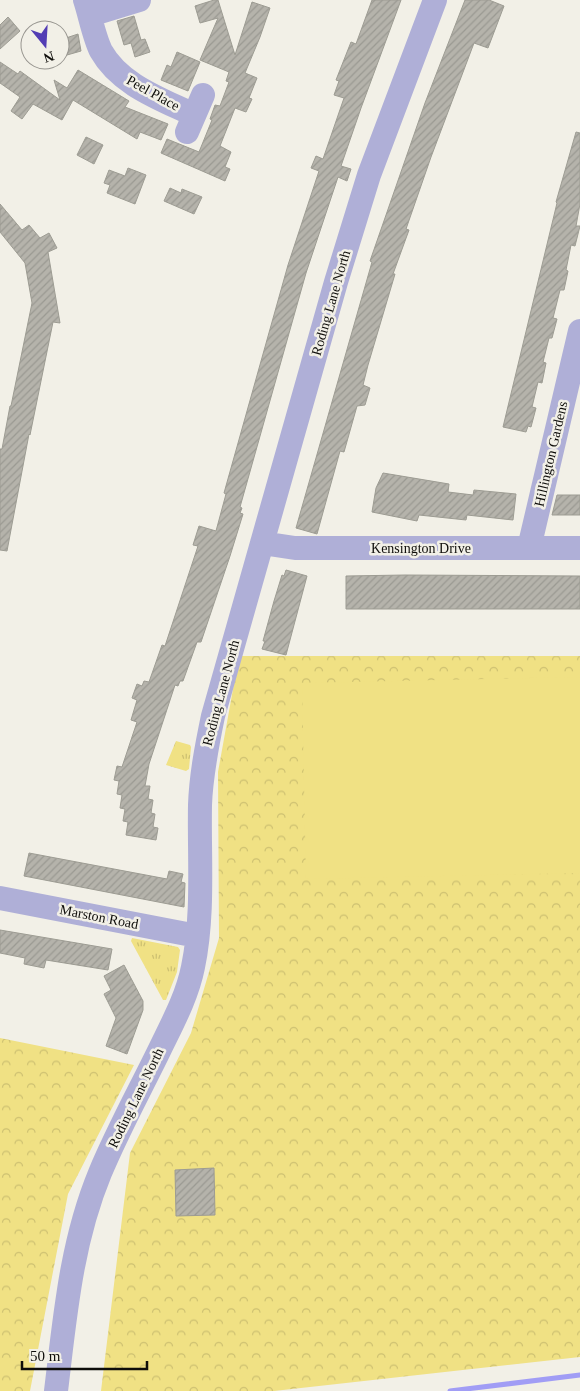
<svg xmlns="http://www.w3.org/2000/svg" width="580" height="1391" font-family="'Times New Roman',serif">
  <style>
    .grass { fill: url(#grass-tufts) }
    .forest { fill: url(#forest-crowns) }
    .garden { fill: #f0e184 }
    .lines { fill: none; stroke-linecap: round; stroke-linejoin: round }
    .stream { stroke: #a19df5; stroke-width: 5 }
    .building { fill: url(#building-hatch); stroke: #9d9c93 }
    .minor { stroke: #afafd7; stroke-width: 24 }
    .labels { text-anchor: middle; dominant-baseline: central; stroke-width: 5; stroke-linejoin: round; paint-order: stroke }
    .street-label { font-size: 14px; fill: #0e0d0a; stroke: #f2f0e7 }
  </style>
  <defs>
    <pattern id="grass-tufts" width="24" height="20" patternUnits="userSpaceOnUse" patternTransform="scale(1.25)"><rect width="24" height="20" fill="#f0e184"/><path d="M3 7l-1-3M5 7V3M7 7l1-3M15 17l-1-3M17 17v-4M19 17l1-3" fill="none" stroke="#cdc071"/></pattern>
    <pattern id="forest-crowns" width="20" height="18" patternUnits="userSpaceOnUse" patternTransform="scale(1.25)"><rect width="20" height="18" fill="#f0e184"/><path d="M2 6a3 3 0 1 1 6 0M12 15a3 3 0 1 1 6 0" fill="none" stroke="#cdc071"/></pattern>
    <pattern id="building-hatch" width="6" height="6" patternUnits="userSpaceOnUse" patternTransform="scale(1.25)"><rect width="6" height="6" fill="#b5b3ab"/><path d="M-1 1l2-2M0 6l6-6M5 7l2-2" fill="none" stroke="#9a9992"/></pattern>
  </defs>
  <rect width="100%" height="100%" fill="#f2f0e7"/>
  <!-- grass -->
  <path class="grass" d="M176 741 190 745 191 747 189 769 186 771 166 765Z
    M132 938 178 947 180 950 177 972 166 1000H163L131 941Z"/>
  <!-- forest -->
  <path class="forest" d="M239 656H580V1357L274 1391H101L130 1153 191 1033 219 938 218 772Z
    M0 1038 134 1065 68 1194 30 1391H0Z"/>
  <!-- garden -->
  <path class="garden" d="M580 677V873L306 879 302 683Z"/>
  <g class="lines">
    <!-- stream -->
    <path class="stream" d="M450 1391 580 1375"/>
  </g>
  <!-- building -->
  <path class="building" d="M214 0H218L235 55 252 2 270 8 260 37 245 73 257 78 249 98 252 99 246 112 235 108 220 146 231 152 225 167 230 169 225 181 161 153 167 139 199 152 212 120 210 119 215 105 220 106 229 82 226 81 229 72 200 60 218 18 200 23 195 6Z
    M372 0H401L361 108 341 166 351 169 347 181 338 177 306 273 240 507 242 508 240 513 243 514 230 556 201 642H197L183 681H180L178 686 175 685 149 764 145 786H150L148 799 153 800 151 813 155 814 153 827 158 828 156 840 126 835 128 822 123 821 125 809 120 808 122 795 117 794 119 781 114 780 117 766 122 767 137 722 131 720 137 700 132 698 137 684 142 686 144 681 149 682 162 645 165 646 198 546 193 545 199 526 216 531 226 494 224 493 288 265 319 171 311 168 316 156 323 159 344 98 334 95 339 81 336 80 351 42 356 44Z
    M465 0H489L504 6 488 48 474 43 431 157 406 229 409 230 393 274H395L368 365 363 385 370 388 365 405 357 406 344 452 340 451 317 534 296 528 372 262 370 261 425 103Z
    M134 16 141 40 145 39 150 52 135 57 131 43 124 45 117 21Z
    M8 17 20 31 0 49V25Z
    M78 34 81 51 60 57V40Z
    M177 52 200 62 188 91 161 80 167 65 171 67Z
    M0 62 18 74 20 71 60 100 54 80 67 88 78 70 129 101 125 107 168 124 161 140 140 132 137 139 73 100 62 120 33 104 22 119 11 111 20 97 0 83Z
    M576 132 580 133V204L576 226H580L575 246 571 245 566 270 568 271 564 290H560L553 318 557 319 552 338H549L543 362 546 363 542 383 538 382 532 407 536 408 531 427 528 426 526 432 503 427 557 203 556 202Z
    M86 137 103 145 94 164 77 155Z
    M128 168 146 175 135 204 107 193 110 185 104 183 109 170 125 176Z
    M170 188 181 193 182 189 202 197 194 214 164 201Z
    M0 204 22 230 29 225 40 238 49 233 57 248 48 252 60 323 53 322 30 435 29 434 7 551 0 550V449H2L10 406H11L32 303 25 263 0 232Z
    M383 473 449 484 448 492 473 495 474 490 516 494 513 520 467 515 466 520 419 515 417 521 372 512 376 488Z
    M557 495H580V515H552Z
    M286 570 307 576 286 655 262 649 265 641H263L274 601 282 575 284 576Z
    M405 575 580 576V609H346V576Z
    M29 853 167 879 169 871 183 874 181 882 185 883 184 907 24 876Z
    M0 930 112 949 108 970 46 960 44 968 24 964 25 958 0 953Z
    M124 965 143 1001V1010L127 1054 106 1046 116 1018 104 994 111 990 104 976Z
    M214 1168 215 1215 176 1216 175 1170Z"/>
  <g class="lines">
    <!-- minor -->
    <path class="minor" d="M85 0C90 15 94 37 101 51 120 85 161 99 194 115
      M90 15 139 0
      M187 132 203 95
      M262 543 295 548H580
      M529 548 580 331
      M0 898 197 936
      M56 1391C65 1317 71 1243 100 1173 117 1132 139 1092 159 1051 172 1024 187 997 193 967 204 914 199 859 200 805 201 775 207 745 213 716L336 282 369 175 435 0"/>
  </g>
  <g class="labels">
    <!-- street labels -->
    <g class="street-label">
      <text transform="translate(153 93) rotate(29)">Peel Place</text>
      <text transform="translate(331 303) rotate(-74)">Roding Lane North</text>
      <text transform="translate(551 454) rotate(-77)">Hillington Gardens</text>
      <text x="421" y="548">Kensington Drive</text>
      <text transform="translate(221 693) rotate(-75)">Roding Lane North</text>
      <text transform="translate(99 917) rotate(11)">Marston Road</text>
      <text transform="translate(136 1098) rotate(-64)">Roding Lane North</text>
    </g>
  </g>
  <!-- north arrow -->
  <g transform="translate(45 45) rotate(162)"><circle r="24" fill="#f2f0e7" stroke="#97958f"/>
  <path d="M0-4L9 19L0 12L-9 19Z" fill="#533db4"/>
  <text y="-8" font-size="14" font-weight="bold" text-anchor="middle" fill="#0e0d0a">N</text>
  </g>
  <!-- scale -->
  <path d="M22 1361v8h125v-8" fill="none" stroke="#0e0d0a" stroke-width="2.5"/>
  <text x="30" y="1361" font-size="15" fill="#0e0d0a" stroke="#f2f0e7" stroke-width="4" paint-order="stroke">50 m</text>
</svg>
